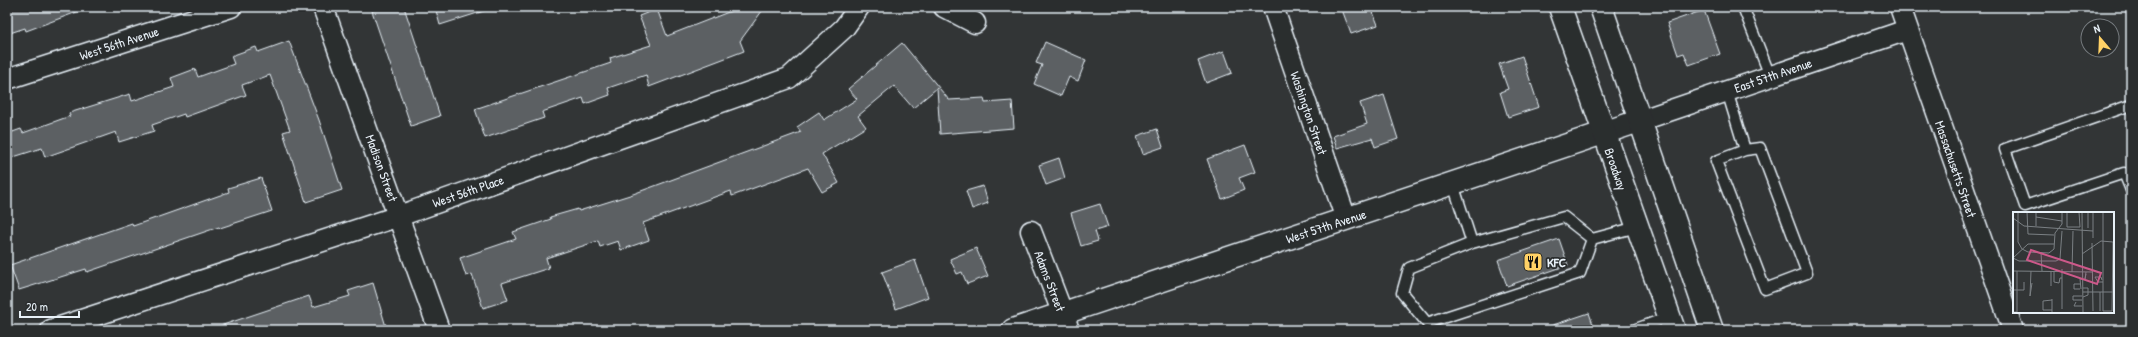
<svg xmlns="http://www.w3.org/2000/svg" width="2138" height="337" font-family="'Patrick Hand',sans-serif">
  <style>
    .building { fill: #5c6063; stroke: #e8f1f8 }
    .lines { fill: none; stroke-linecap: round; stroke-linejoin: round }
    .service-casing { stroke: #e8f1f8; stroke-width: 13 }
    .minor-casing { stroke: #e8f1f8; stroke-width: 23 }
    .tertiary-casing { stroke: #e8f1f8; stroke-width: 25 }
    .primary-casing { stroke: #e8f1f8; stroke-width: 25 }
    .service { stroke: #2a2d2e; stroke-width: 10 }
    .minor { stroke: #2a2d2e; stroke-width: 20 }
    .tertiary { stroke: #2a2d2e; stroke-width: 22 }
    .primary { stroke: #2a2d2e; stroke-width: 22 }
    .labels { text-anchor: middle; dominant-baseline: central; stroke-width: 3.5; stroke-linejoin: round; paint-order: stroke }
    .street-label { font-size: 13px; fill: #e8f1f8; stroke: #2a2d2e }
    .poi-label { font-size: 13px; font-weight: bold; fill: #e8f1f8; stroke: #2a2d2e; text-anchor: start }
    .inset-road { fill: none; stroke: #7b8084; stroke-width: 1 }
    .view { fill: #cd598a; fill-opacity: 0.15; stroke: #cd598a; stroke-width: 2 }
    .inset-edge { fill: none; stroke: #e8f1f8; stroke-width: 2 }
  </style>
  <rect width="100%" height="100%" fill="#323536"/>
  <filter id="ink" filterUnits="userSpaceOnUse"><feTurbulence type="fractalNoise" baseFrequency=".025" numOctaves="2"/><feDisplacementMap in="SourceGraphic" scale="8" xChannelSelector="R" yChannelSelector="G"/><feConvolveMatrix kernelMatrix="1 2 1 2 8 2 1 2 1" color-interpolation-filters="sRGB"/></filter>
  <g filter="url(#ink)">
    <!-- building -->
    <path class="building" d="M7 7H85V9L26 31 25 28 7 34Z
      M385 7H404L440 116 411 126 372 11Z
      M435 7H487V10L440 25Z
      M734 7H765L740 41 744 51 649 87 646 75 608 88 610 95 585 104 583 98 542 112 544 118 485 138 475 109 611 63 610 58 651 45 639 16 657 9 667 36 731 11Z
      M1341 7H1371L1378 25 1351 34Z
      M1704 10 1720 54 1689 65 1684 53 1678 55 1667 23Z
      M289 41 319 120 342 190 306 202 283 132 290 130 270 75 242 85 246 95 185 117 184 114 152 125 154 131 119 142 116 132 45 157 42 148 7 159V134L21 129 23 133 70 116 69 113 130 94 132 101 174 87 171 78 195 69 198 77 234 64 231 56 256 47 258 52Z
      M1045 42 1086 60 1078 81 1069 77 1061 96 1034 84 1042 65 1036 63Z
      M902 43 949 100 984 98 985 103 1012 101 1014 128 940 134 937 88 913 108 894 86 858 116 866 127 822 154 839 183 822 192 808 168 732 196 731 191 643 223 649 240 621 250 618 241 600 247 598 241 546 258 549 268 502 283 508 300 483 308 472 274 466 276 460 258 516 239 513 232 551 219 550 217 578 209 579 211 633 194 801 132 797 127 819 112 824 120 857 99 848 89Z
      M1224 51 1232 73 1206 83 1198 61Z
      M1522 56 1539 107 1508 117 1500 92 1508 89 1499 64Z
      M1384 95 1398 139 1375 147 1372 138 1337 148 1333 136 1367 124 1360 103Z
      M1157 129 1163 147 1143 154 1137 136Z
      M1245 145 1255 172 1239 178 1244 190 1222 199 1207 159Z
      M1059 158 1065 178 1046 185 1039 165Z
      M261 178 272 211 220 228 219 227 87 272 86 269 19 290 10 265 132 223 133 226 229 192 228 188Z
      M983 186 988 203 972 209 966 191Z
      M1100 204 1108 227 1095 231 1098 241 1081 246 1071 213Z
      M1559 239 1568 265 1507 286 1498 260Z
      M976 248 988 276 967 284 962 272 957 274 950 259Z
      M915 260 928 297 896 309 882 272Z
      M373 283 387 330H217V327L309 296 313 307 350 296 348 291Z
      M1589 313 1595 330H1547V327Z"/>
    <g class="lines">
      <defs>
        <path id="service" d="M1743 7 1770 76
          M1727 91 1745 150 1716 161 1765 289 1807 273 1760 148 1745 150
          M2131 105 2005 149 2025 206 2124 173 2131 190
          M1453 184 1472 243
          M1564 217 1592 239 1580 273 1427 323 1402 293 1409 268 1472 243Z
          M1592 239 1637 227
          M1633 330 1669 317"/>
        <path id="minor" d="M323 7 439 330
          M944 7 975 23
          M1273 7 1346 219
          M1900 7 2013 330
          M7 79 231 7
          M1639 121 1907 30
          M1031 231 1069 330
          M51 330 399 216 789 78 844 28 859 7"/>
        <path id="tertiary" d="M1013 330 1639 121"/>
        <path id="primary" d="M1560 7 1674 330
          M1601 7 1712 330"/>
      </defs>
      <!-- service casing -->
      <use href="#service" class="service-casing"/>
      <!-- minor casing -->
      <use href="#minor" class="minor-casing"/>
      <!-- tertiary casing -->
      <use href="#tertiary" class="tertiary-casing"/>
      <!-- primary casing -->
      <use href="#primary" class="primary-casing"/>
      <!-- service -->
      <use href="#service" class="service"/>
      <!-- minor -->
      <use href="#minor" class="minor"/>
      <!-- tertiary -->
      <use href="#tertiary" class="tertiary"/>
      <!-- primary -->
      <use href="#primary" class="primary"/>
    </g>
  </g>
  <!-- icons -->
  <defs>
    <symbol id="restaurant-square" viewBox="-11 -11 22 22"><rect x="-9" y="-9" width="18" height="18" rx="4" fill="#ffd166" stroke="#2a2d2e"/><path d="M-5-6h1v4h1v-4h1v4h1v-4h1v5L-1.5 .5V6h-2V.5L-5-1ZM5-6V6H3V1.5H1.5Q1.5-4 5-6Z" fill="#111"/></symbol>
  </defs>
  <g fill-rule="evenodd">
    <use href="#restaurant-square" x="1522" y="251" width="22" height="22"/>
  </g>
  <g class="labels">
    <!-- street labels -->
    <g class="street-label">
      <text transform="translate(119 43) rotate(-18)">West 56th Avenue</text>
      <text transform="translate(1773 75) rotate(-19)">East 57th Avenue</text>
      <text transform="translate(1309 113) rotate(71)">Washington Street</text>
      <text transform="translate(382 168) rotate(70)">Madison Street</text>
      <text transform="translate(1616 169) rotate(71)">Broadway</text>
      <text transform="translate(1956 169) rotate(71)">Massachusetts Street</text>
      <text transform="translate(468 191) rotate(-19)">West 56th Place</text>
      <text transform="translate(1326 226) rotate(-18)">West 57th Avenue</text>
      <text transform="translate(1050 281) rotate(69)">Adams Street</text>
    </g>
    <!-- poi labels -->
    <g class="poi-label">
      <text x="1547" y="262">KFC</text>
    </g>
  </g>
  <!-- overview -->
  <g transform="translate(2013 212)">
    <rect width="101" height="101" fill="#323536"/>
    <path class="inset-road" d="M5 0V30L9 37 15 40 36 41 41 37 42 21 49 12V0M14 0 15 22 41 23M54 0V15H67M66 0 67 15M69 0 70 101M75 0V16M80 0V26M90 0V99H99L100 30M23 5 49 9M0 6 11 14 80 19M23 14V0M79 31 80 99M41 32H15L0 46 6 49H43L47 47M28 40 29 59M69 42 88 29 100 30M47 47 49 19M49 57V97M0 59 80 60M38 59V74M41 59V70L46 71 47 66H49M59 60 60 19M73 62 72 67 73 60M89 68 88 65H82L85 70H90M67 72H61V77H67M68 77 67 67H69M0 78H11V70M70 80H100M17 84 18 59M17 84 19 71M69 84H60V88H69M70 85 75 83V76H70M39 87V101M39 88 30 89V98H39M63 90 61 94H69M87 99V80M0 100H4V59M70 101H93"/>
    <path class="view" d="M18 38 88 61 84 72 14 48Z"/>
    <rect width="101" height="101" class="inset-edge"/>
  </g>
  <!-- margin -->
  <rect width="2138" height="337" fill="none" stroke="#2a2d2e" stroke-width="24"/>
  <rect x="12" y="12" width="2114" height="313" fill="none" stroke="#e8f1f8" stroke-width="1.5" filter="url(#ink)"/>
  <!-- north arrow -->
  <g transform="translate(2100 38) rotate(341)"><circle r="19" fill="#2a2d2e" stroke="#767b7f"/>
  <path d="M0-3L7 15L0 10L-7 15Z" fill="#ffd166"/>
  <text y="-6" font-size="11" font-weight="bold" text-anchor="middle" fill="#e8f1f8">N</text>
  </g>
  <!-- scale -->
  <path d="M20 311v6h59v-6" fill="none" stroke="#e8f1f8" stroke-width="2"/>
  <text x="26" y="311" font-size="12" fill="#e8f1f8" stroke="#2a2d2e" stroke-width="3" paint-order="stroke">20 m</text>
</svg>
